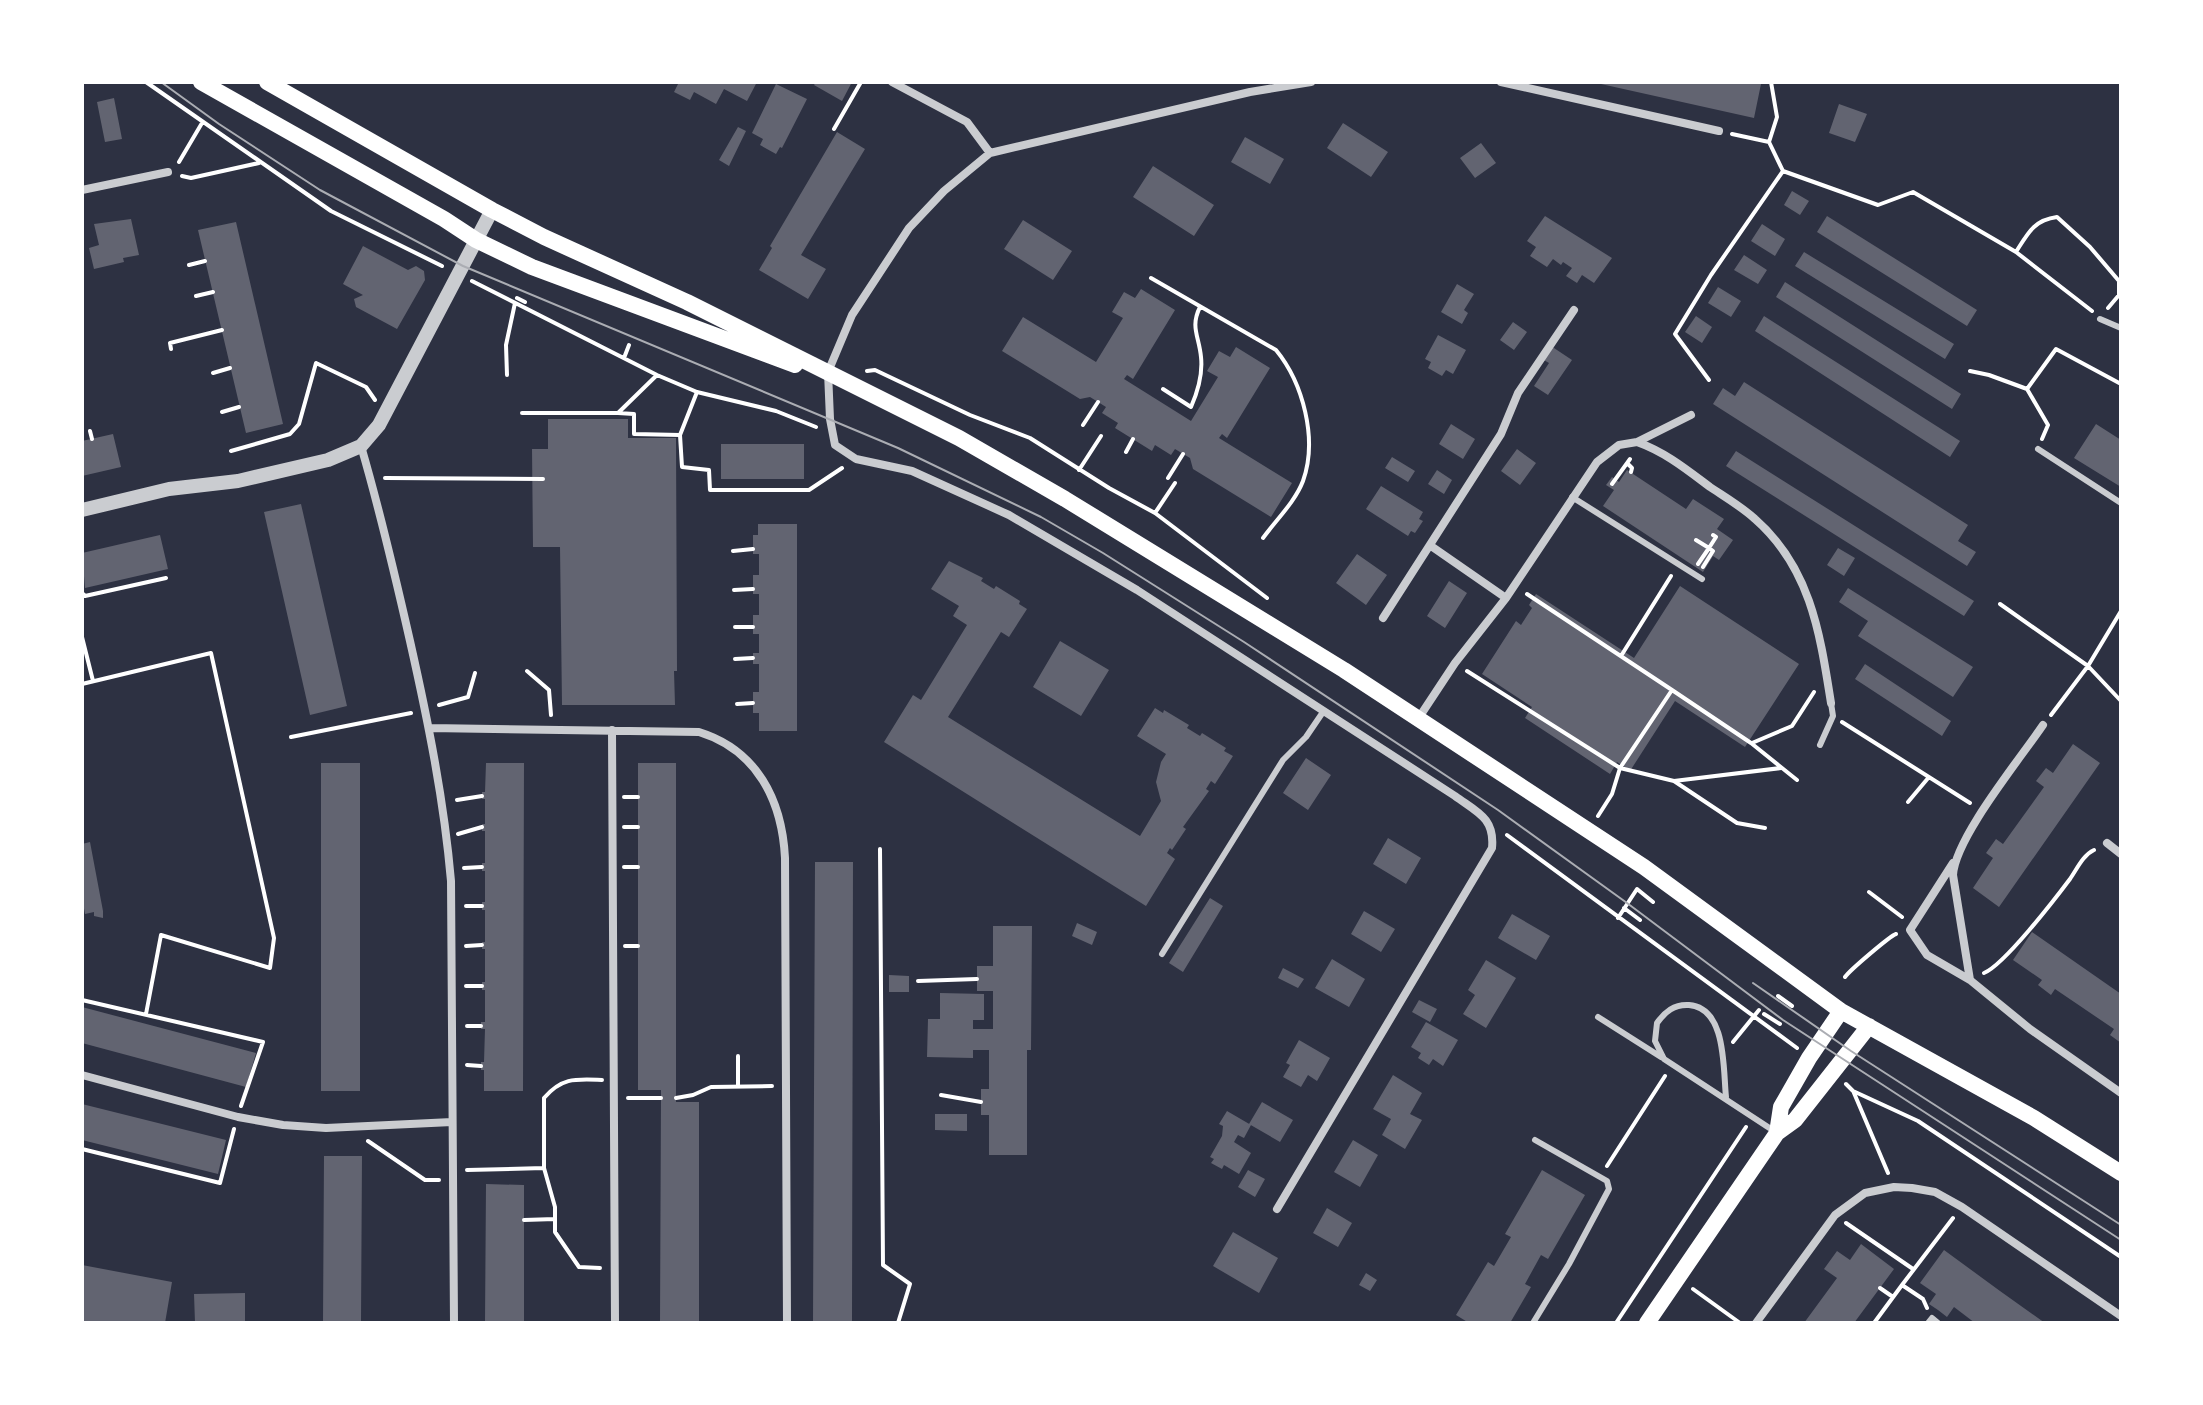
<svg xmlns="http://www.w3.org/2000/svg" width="2203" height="1405" font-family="'Work Sans',sans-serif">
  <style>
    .building { fill: #626471 }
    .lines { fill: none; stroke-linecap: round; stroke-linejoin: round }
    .path { stroke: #fff; stroke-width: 4 }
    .service { stroke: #caccd0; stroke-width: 6 }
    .minor { stroke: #caccd0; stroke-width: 8 }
    .tertiary { stroke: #caccd0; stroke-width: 14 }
    .secondary { stroke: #fff; stroke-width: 16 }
    .tram { stroke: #abadb3; stroke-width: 2 }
  </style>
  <rect width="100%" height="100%" fill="#2d3142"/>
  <!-- building -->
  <path class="building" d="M679 82H757L747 101 724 89 716 104 694 92 690 100 674 92Z
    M816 82H852L842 101 814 85Z
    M1592 82H1751L1761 84 1754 118Z
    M776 84 807 99 782 148 780 147 776 154 760 145 763 139 752 133Z
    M114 98 122 139 105 142 97 102Z
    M1839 104 1867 114 1855 142 1829 133Z
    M1343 123 1388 152 1371 177 1327 148Z
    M738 127 746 131 729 166 719 160Z
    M837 132 865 149 801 255 826 269 808 299 759 270 772 248 770 246Z
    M1245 137 1284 159 1270 184 1231 162Z
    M1481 143 1496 163 1475 178 1460 158Z
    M1153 166 1214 205 1194 236 1133 197Z
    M1792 191 1809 201 1800 215 1784 205Z
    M1545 216 1612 258 1594 283 1582 275 1577 283 1566 276 1572 268 1563 262 1561 265 1553 259 1547 267 1530 256 1536 247 1527 241Z
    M1827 216 1977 310 1967 326 1817 232Z
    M131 219 139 255 123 258 124 262 94 269 89 248 99 245 94 224Z
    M1023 220 1072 251 1053 280 1004 249Z
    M236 222 283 424 246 433 198 230Z
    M1762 224 1785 239 1775 256 1751 241Z
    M363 246 408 270 416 266 424 271 425 280 397 329 356 307 354 299 363 295 343 284Z
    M1804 252 1954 344 1945 359 1795 266Z
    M1744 255 1767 270 1758 284 1734 270Z
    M1785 282 1961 394 1952 409 1776 297Z
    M1457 284 1474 294 1464 310 1468 313 1462 324 1441 312Z
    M1718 287 1741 301 1731 317 1708 303Z
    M1141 289 1175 310 1133 379 1127 375 1124 379 1191 421 1218 377 1207 371 1219 351 1230 357 1236 347 1270 368 1227 438 1222 434 1219 438 1292 483 1271 517 1193 469 1190 458 1175 449 1171 455 1155 445 1152 451 1115 428 1118 423 1102 413 1106 407 1090 397 1080 399 1002 351 1023 317 1096 362 1123 318 1112 312 1124 292 1135 298Z
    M1696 316 1712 327 1702 343 1685 332Z
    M1764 316 1960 441 1950 457 1755 331Z
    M1513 322 1527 332 1514 350 1500 340Z
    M1438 335 1466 350 1453 374 1446 370 1442 376 1428 368 1431 362 1425 359Z
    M1551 346 1572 360 1548 395 1534 386 1549 363 1542 359Z
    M1744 382 1968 525 1958 541 1976 552 1967 566 1713 404 1723 388 1735 396Z
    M548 419H628V438H676L677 671H674L675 705H562L560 547H533L532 449H548Z
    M1451 424 1475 439 1463 459 1439 444Z
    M2096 424 2121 440V487L2074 458Z
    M113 434 121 467 82 476V441Z
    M721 444H804V479H721Z
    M1517 449 1536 463 1520 485 1501 471Z
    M1736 451 1974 601 1964 616 1726 466Z
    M1392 457 1415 471 1408 482 1385 468Z
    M1437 470 1452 480 1444 494 1428 484Z
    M1627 470 1686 509 1693 499 1724 519 1717 529 1733 540 1719 560 1713 556 1703 572 1603 506 1614 490 1606 485 1612 477 1619 482Z
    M1381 486 1423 512 1419 519 1423 521 1415 533 1411 531 1408 536 1366 509Z
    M301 504 347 706 310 715 264 512Z
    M758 524H797V731H759V713H753V692H759V664H753V653H759V634H753V615H759V594H753V575H759V554H753V535H758Z
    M160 535 168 569 85 588 82 553Z
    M1838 548 1855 558 1844 576 1827 565Z
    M1357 554 1387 575 1366 605 1336 583Z
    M949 561 983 578 981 581 994 589 996 586 1020 601 1019 604 1027 609 1009 637 1001 632 948 717 1140 836 1161 801 1156 782 1161 762 1166 754 1137 736 1155 708 1163 713 1164 710 1189 725 1187 728 1200 736 1202 733 1226 748 1224 751 1233 756 1215 784 1211 781 1206 789 1209 791 1183 827 1186 829 1172 850 1170 848 1167 853 1175 859 1146 906 884 742 913 695 921 700 967 625 953 616 959 606 931 589Z
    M1449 581 1467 593 1445 628 1427 616Z
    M1680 586 1799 664 1745 747 1675 701 1630 771 1617 762 1610 774 1525 718 1532 707 1482 674 1516 621 1521 625 1532 608 1529 605 1536 594 1634 658Z
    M1848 588 1973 667 1953 697 1858 636 1868 621 1839 602Z
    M1060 641 1109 670 1081 716 1033 687Z
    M1865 664 1951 721 1942 736 1855 679Z
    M2073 744 2100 763 1999 907 1973 888 1993 858 1986 853 1996 839 2003 844 2044 787 2036 781 2046 768 2053 773Z
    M1306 758 1331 775 1308 810 1283 793Z
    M321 763H360V1091H321Z
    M486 763H524L523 1091H484V1070H481V1062H484L485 1029H481V1022H485V990H482V982H485V949H482V942H485V910H482V902H485V871H482V863H485V831H482V824H485V799H482V792H485Z
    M638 763H676V1102H699V1323H660L661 1090H638Z
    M1388 838 1421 858 1406 884 1373 864Z
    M90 842 103 911V918L94 916V912L85 914 82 897V844Z
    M815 862H853L852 1323H813Z
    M1210 898 1223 906 1183 972 1169 963Z
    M1364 911 1395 929 1381 952 1351 934Z
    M1512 914 1550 936 1536 960 1498 938Z
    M1077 923 1097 932 1092 945 1072 936Z
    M993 926H1032L1031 1050H1027V1155H989V1115H981V1089H989V1050H973V1058L927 1057 928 1019H940V993L984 994V1020H973V1029H993V991H977V966H993Z
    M2032 932 2121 994V1043L2110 1035 2114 1029 2055 989 2051 995 2038 985 2042 980 2013 960Z
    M1332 959 1365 979 1349 1007 1315 988Z
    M1486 960 1516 978 1486 1028 1463 1014 1475 995 1468 990Z
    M1283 968 1304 979 1298 988 1278 978Z
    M889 975 909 976V992H889Z
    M1419 1000 1437 1009 1430 1022 1412 1012Z
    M82 1007 256 1053 246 1087 82 1043Z
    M1426 1022 1458 1040 1443 1066 1433 1059 1429 1065 1418 1058 1421 1053 1411 1047Z
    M1299 1040 1330 1058 1317 1081 1308 1075 1301 1087 1283 1077 1290 1065 1286 1063Z
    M1393 1075 1422 1093 1410 1114 1422 1120 1405 1149 1382 1135 1391 1119 1373 1109Z
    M1262 1102 1293 1120 1280 1142 1249 1124Z
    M82 1104 226 1140 218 1174 82 1140Z
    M1227 1111 1251 1125 1244 1138 1238 1135 1234 1142 1251 1153 1239 1174 1224 1165 1222 1169 1211 1163 1214 1159 1210 1157 1222 1136 1223 1126 1219 1124Z
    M935 1114H967V1131L935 1130Z
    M1353 1140 1378 1155 1360 1187 1334 1172Z
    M324 1156H362L361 1323H323Z
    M1248 1170 1265 1179 1255 1197 1238 1187Z
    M1542 1170 1585 1195 1548 1259 1541 1255 1525 1284 1531 1287 1510 1323H1469L1456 1315 1488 1262 1494 1266 1511 1237 1505 1234Z
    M486 1184 524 1185V1323H485Z
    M1327 1208 1352 1223 1338 1247 1313 1233Z
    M1233 1232 1278 1258 1259 1293 1213 1266Z
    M1861 1244 1894 1269 1854 1323H1804L1837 1278 1824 1269 1837 1251 1850 1260Z
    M1944 1250 2000 1291 2045 1323H1975L1954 1307 1947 1317 1938 1310 1929 1304 1936 1294 1920 1283Z
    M82 1265 172 1282 165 1323 82 1322Z
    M1366 1273 1377 1280 1370 1291 1359 1285Z
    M245 1293V1323H195L194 1294Z"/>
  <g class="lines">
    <!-- path -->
    <path class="path" d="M146 82 331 211 442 266
      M834 129 861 82
      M1732 134 1769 142 1783 171 1878 205 1913 192 2016 252 2092 311
      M1769 142 1777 117 1771 82
      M179 162 202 123
      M182 176 191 178 259 163
      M2016 252C2028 233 2034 220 2057 217L2090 247 2119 281V295L2108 308
      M189 265 205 261
      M1151 278 1276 350C1303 383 1318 439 1303 481 1295 502 1276 520 1263 538
      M472 281 657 375 697 392 776 411 816 427
      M196 296 213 292
      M517 298 525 302
      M171 349 170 343 222 330
      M624 358 629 345
      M867 371 875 370 970 415 1030 438 1109 488 1155 513 1267 598
      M1970 371 1989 375 2027 389 2048 425 2042 439
      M213 373 230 368
      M507 375 506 345 515 303
      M1709 380 1675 334 1711 275 1783 171
      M1163 389 1191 407C1198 391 1203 375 1201 357 1199 336 1190 327 1200 307
      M2027 389 2056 349 2121 384
      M222 412 239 407
      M522 413H618L657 375
      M618 413 634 414V434L680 435 682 467 709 470 710 490H809L842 468
      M1083 425 1098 402
      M90 431 92 439
      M680 435 697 392
      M231 451 290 434 299 424 316 363 366 387 375 400
      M1126 452 1133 439
      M1628 464 1632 468 1631 472
      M1079 470 1101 436
      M385 478 543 479
      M1168 478 1183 454
      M1612 484 1630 459
      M1155 513 1175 483
      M1696 540 1709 548 1716 537 1713 535
      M733 551 753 549
      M1698 564 1709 548 1713 551 1703 567
      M734 590 753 589
      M82 593 85 596 166 578
      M2000 604 2088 666 2121 701
      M735 627H753
      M82 637 93 681
      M1621 656 1671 576
      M735 659 753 658
      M527 671 549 690 551 715
      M1467 671 1620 768 1672 690 1527 594
      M82 684 211 653 274 938 270 968 161 935 146 1014
      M1672 690 1751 743 1797 780
      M737 704 753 703
      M439 705 468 697 475 673
      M2051 715 2088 666 2121 611
      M1842 722 1970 803
      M291 737 411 713
      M1752 743 1792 726 1814 692
      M1674 781 1781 768
      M624 797H638
      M457 800 482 796
      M1908 802 1929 777
      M1598 816 1612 794 1620 768 1674 781 1737 823 1765 828
      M624 827H638
      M458 834 482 827
      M1507 835 1797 1048
      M880 849 883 1265 910 1284 898 1323
      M624 867H638
      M464 868 482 867
      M1869 892 1902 917
      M466 906H482
      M1624 908 1640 920
      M1618 918 1637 889 1653 902
      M466 946 482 945
      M625 946H638
      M1984 973C2004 965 2055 899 2070 879 2077 869 2083 855 2094 850
      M1845 977C1850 970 1890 936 1896 934
      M918 981 977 979
      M466 986H482
      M1778 996 1792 1006
      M82 1000 263 1042 241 1106
      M1764 1014 1780 1024
      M467 1026H481
      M1733 1042 1759 1010
      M738 1056V1085
      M467 1065 481 1066
      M1846 1084 1853 1091 1918 1121 2121 1257
      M1854 1093 1888 1173
      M941 1095 981 1102
      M628 1098H661
      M676 1098 693 1095 711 1087 772 1086
      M368 1141 425 1180H439
      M82 1149 220 1183 234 1129
      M1607 1166 1665 1076
      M544 1168 555 1207V1232L579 1267 600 1268
      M467 1170 544 1168V1098C562 1077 576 1079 602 1080
      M524 1220 555 1219
      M1846 1223 1913 1269
      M1880 1288 1893 1297
      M1693 1289 1740 1323
      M1927 1308 1923 1299 1902 1285 1953 1218
      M1616 1323 1746 1127
      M1874 1323 1902 1285"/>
    <!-- service -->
    <path class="service" d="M2100 319 2121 328
      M2038 449 2121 503
      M1572 497 1702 579
      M1820 745 1833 716 1831 703
      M1162 954 1283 760 1306 737 1323 712
      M1598 1017 1661 1057
      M1726 1097C1723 1070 1727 1008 1689 1005 1674 1004 1665 1012 1657 1023L1655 1041 1664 1059 1774 1131
      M1533 1323 1569 1264 1609 1189 1607 1181 1600 1177 1535 1140
      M1928 1323 1932 1318 1938 1323"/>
    <!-- minor -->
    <path class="minor" d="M892 82 967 122 990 153
      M1501 82 1719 131
      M82 190 168 172
      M1637 442C1665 452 1686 469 1710 487 1725 497 1742 507 1755 519 1811 568 1820 634 1831 703
      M361 446C380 511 395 575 410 641 428 721 444 800 451 881L454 1323
      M1431 546 1506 598
      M1383 618 1501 434 1518 393 1574 310
      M1418 719 1455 663 1506 598 1597 462 1619 445 1637 442 1691 415
      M2043 725C2020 759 1955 838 1953 875L1970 980 2030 1029 2121 1093
      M430 728 699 732C757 750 782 800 785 858L787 1323
      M612 730 615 1323
      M2107 843 2121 854
      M1953 863 1910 930 1927 955 1970 980
      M82 1075 238 1117 283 1125 326 1128 452 1122
      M1277 1209 1492 848C1495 818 1477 812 1455 796L1137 590 1009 515 912 471 856 459 835 445 830 419 828 372 852 315 909 228 944 191 990 153 1250 92 1311 82
      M1756 1323 1835 1215 1865 1193 1894 1187 1912 1188 1935 1192 1962 1207 2121 1316"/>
    <!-- tertiary -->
    <path class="tertiary" d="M82 510 169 489 238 481 328 460 361 446 379 425 492 210"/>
    <!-- secondary -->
    <path class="secondary" d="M201 82 444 219 476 240 532 267 795 365
      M267 82 492 210 544 237 687 302 959 438 1065 499 1344 670 1644 867 1841 1011 2034 1118 2121 1173
      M1777 1133 1781 1107 1809 1058 1841 1011
      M1647 1323 1777 1133 1795 1120 1869 1026"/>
    <!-- tram -->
    <path class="tram" d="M161 82 219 124 320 190 463 266 898 448 1041 517 1103 553 1244 642 1498 810 1627 903 1783 1020 2121 1240
      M1753 983 1851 1051 2121 1225"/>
  </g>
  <!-- border -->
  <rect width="2203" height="1405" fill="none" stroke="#ffffff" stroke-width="168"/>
</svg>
